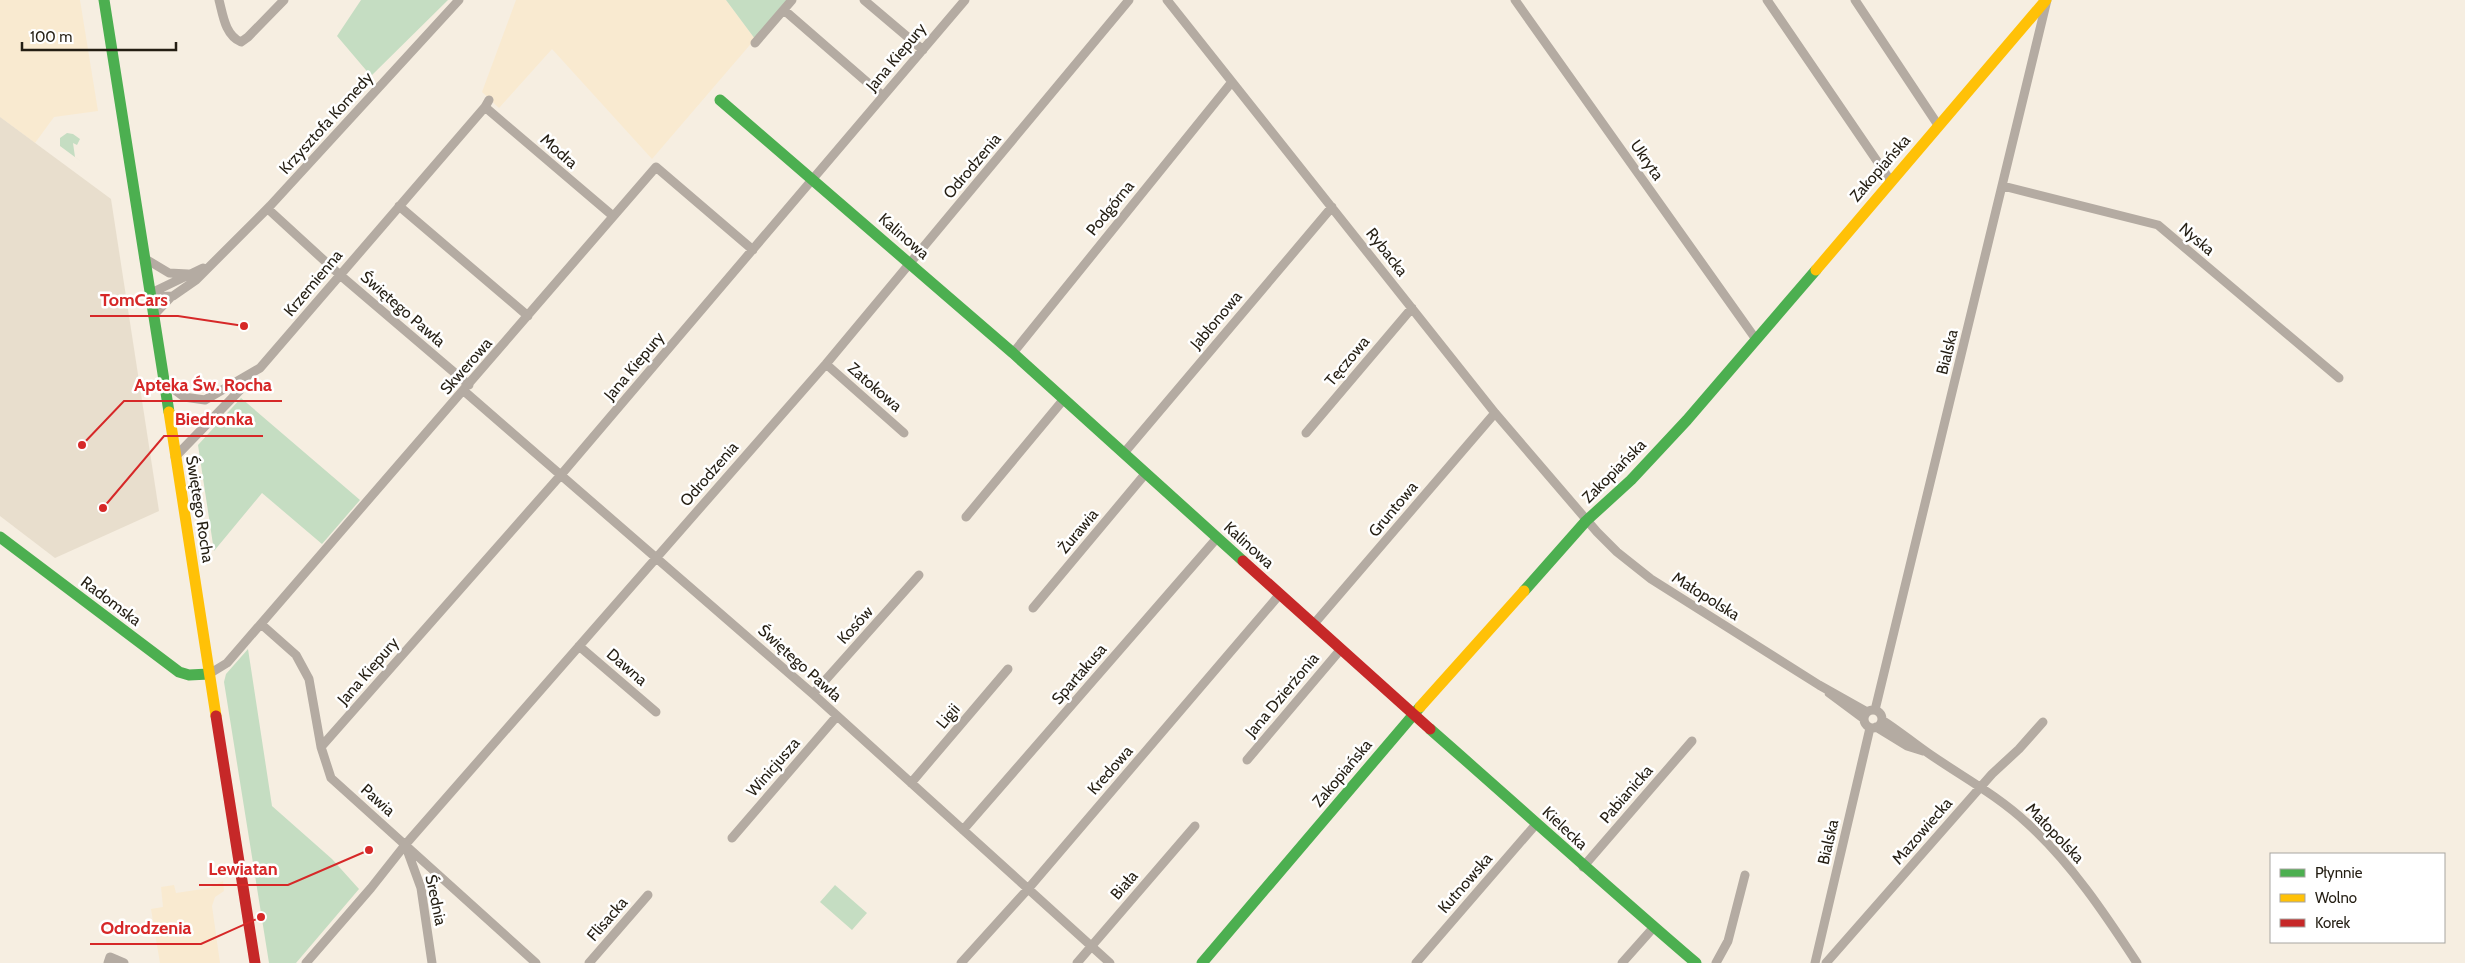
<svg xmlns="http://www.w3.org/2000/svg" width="2465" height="963" font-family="Cabin,sans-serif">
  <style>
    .built { fill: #f9ead0 }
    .industrial { fill: #e8decd }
    .green { fill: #c5ddc2 }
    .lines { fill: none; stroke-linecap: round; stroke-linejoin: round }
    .street { stroke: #b4aba2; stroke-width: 9 }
    .fast { stroke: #4caf50; stroke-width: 11 }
    .slow { stroke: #ffc107; stroke-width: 11 }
    .jam { stroke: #c62828; stroke-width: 11 }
    .labels { text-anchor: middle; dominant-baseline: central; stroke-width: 5; stroke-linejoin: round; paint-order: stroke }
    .street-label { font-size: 16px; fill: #241e13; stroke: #fff }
    .leader { fill: none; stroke: #d62828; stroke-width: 2 }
    .callout-dot { fill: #d62828; stroke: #fff; stroke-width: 2 }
    .callout-label { font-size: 18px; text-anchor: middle; font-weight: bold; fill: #d62828; stroke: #fff; stroke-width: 5; stroke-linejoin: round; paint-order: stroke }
  </style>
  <rect width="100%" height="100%" fill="#f6eee1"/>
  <!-- built -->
  <path class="built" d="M0 0H80L98 111 54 117 35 143 0 117Z
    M516 0H726L755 39 652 159 552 49 499 108 482 92Z
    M223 881 224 891 215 897 212 906 220 963H160L151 909 163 907 161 887 174 885 176 893 209 888Z"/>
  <!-- industrial -->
  <path class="industrial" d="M0 117 111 199 159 511 55 558 0 516Z"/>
  <!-- green -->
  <path class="green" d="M361 0H448L371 76 337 36Z
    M726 0H789L755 39Z
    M67 133 73 134 80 139 77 145 73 143 75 157 83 163 60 146V138Z
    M241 398 360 500 322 544 262 493 214 551 198 445Z
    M248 649 272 806 332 859 359 889 296 963H269L224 682 226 674Z
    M835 885 867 913 852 930 820 902Z"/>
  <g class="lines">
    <!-- street -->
    <path class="street" d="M219 0C223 15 225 35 241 42L248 37 284 0
      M864 0 923 50
      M1167 0 1495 413 1597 532 1617 552 1651 579 1819 685 1867 712
      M1515 0 1755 338
      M1767 0 1890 180
      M1855 0 1938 125
      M784 10 883 96
      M755 43 792 0
      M485 107 613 216
      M2003 186 2158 225 2339 378
      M399 206 528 316
      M268 209 340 275 469 385
      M144 258 169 273 188 274
      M149 294 203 268
      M150 297 173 296 196 280 270 206 459 0
      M153 316 172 296
      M1013 353 1231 83
      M826 364 904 433
      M164 382 184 397 205 400 260 368 485 107 489 100
      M464 391 813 694 1110 963
      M1306 433 1412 308
      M1124 453 1332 207
      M175 457 240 390 247 377
      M966 517 1064 399
      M1033 608 1146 473
      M261 624 296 655 309 679 321 747 331 778 536 963
      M1313 625 1495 413
      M579 646 656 712
      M209 674 227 663 656 167 753 250
      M1829 693 1864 719
      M813 694 919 575
      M1864 719a9 9 0 1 1 18 0a9 9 0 1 1-18 0Z
      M1875 710 2047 0
      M1882 720C1898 730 1912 742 1928 753 1961 776 1997 795 2027 823 2071 863 2105 914 2137 963
      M1876 727 1907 746 1923 751
      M321 747 560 476 965 0
      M1247 760 1341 649
      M911 783 1008 669
      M963 830 1217 538
      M732 838 837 716
      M406 847 421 888 432 963
      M1583 867 1692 741
      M108 963 110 957 124 963
      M306 963 371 888 405 845 826 364 1129 0
      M589 963 648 895
      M961 963 1028 889 1280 594
      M1077 963 1195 826
      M1416 963 1537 823
      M1622 963 1654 927
      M1716 963 1728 941 1745 875
      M1815 963 1870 728
      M1826 963 1992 774 2019 749 2043 722"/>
    <!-- fast -->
    <path class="fast" d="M104 0 169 412
      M720 100 1013 353 1243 561
      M0 537 179 672 189 675 209 674
      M1524 591 1586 521 1631 480 1687 420 1816 270
      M1430 729C1519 807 1606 886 1696 963
      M1202 963 1420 707"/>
    <!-- slow -->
    <path class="slow" d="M1816 270 2046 0
      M169 412 216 716
      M1420 707 1524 591"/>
    <!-- jam -->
    <path class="jam" d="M1243 561 1430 729
      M216 716 255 963"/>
  </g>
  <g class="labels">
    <!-- street labels -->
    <g class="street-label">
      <text transform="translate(896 57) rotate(-50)">Jana Kiepury</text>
      <text transform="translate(326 123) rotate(-48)">Krzysztofa Komedy</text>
      <text transform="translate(559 151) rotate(41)">Modra</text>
      <text transform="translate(1647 160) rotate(55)">Ukryta</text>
      <text transform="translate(972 166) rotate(-50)">Odrodzenia</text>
      <text transform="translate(1880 168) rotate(-49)">Zakopiańska</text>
      <text transform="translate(1110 208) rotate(-51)">Podgórna</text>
      <text transform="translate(904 236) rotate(41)">Kalinowa</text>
      <text transform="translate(2197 239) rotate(40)">Nyska</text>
      <text transform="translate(1387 252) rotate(52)">Rybacka</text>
      <text transform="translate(313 283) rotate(-50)">Krzemienna</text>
      <text transform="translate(403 309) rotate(41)">Świętego Pawła</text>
      <text transform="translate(1216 320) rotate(-50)">Jabłonowa</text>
      <text transform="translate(1947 352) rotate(-76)">Bialska</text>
      <text transform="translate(1347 361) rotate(-50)">Tęczowa</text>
      <text transform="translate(466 366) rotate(-49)">Skwerowa</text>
      <text transform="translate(634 366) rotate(-50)">Jana Kiepury</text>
      <text transform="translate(875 387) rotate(41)">Zatokowa</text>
      <text transform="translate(1614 471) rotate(-45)">Zakopiańska</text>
      <text transform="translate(709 474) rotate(-49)">Odrodzenia</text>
      <text transform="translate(200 509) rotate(81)">Świętego Rocha</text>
      <text transform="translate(1393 509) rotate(-50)">Gruntowa</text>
      <text transform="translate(1078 531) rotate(-50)">Żurawia</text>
      <text transform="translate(1249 545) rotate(42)">Kalinowa</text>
      <text transform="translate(1706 596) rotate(32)">Małopolska</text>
      <text transform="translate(111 601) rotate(37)">Radomska</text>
      <text transform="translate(855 625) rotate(-48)">Kosów</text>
      <text transform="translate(800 663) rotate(42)">Świętego Pawła</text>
      <text transform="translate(627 667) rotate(41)">Dawna</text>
      <text transform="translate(368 671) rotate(-49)">Jana Kiepury</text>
      <text transform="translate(1079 674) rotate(-49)">Spartakusa</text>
      <text transform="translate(1282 695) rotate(-50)">Jana Dzierżonia</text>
      <text transform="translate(948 716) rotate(-50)">Ligii</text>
      <text transform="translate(773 767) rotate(-49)">Winicjusza</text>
      <text transform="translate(1110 770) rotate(-49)">Kredowa</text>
      <text transform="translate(1342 773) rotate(-50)">Zakopiańska</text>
      <text transform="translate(1626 794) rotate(-49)">Pabianicka</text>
      <text transform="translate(378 800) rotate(42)">Pawia</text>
      <text transform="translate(1565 828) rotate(43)">Kielecka</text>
      <text transform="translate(1922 831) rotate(-49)">Mazowiecka</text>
      <text transform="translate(2055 833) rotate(46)">Małopolska</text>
      <text transform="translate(1828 842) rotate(-77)">Bialska</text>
      <text transform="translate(1465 883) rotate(-49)">Kutnowska</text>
      <text transform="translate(1124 885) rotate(-49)">Biała</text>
      <text transform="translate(436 900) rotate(78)">Średnia</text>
      <text transform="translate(607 919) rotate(-49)">Flisacka</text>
    </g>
  </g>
  <!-- callouts -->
  <path class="leader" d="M244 326L178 316H90M82 445L124 401H282M103 508L164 436H263M369 850L288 885H199M261 917L201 944H90"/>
  <g class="callout-dot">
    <circle cx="244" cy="326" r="5"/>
    <circle cx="82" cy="445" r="5"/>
    <circle cx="103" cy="508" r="5"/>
    <circle cx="369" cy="850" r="5"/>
    <circle cx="261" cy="917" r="5"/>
  </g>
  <g class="callout-label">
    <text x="134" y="306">TomCars</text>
    <text x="203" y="391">Apteka Św. Rocha</text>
    <text x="214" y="425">Biedronka</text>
    <text x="243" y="875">Lewiatan</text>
    <text x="146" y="934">Odrodzenia</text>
  </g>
  <!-- legend -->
  <rect x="2270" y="853" width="175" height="90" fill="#ffffff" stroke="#a7a5a1"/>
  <rect x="2280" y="869" width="25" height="8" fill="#4caf50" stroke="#a7a5a1"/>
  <text x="2315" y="878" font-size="15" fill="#241e13">Płynnie</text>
  <rect x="2280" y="894" width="25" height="8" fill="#ffc107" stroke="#a7a5a1"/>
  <text x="2315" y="903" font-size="15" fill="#241e13">Wolno</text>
  <rect x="2280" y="919" width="25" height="8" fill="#c62828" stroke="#a7a5a1"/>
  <text x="2315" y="928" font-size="15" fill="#241e13">Korek</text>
  <!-- scale -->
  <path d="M22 42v8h154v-8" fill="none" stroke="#241e13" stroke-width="2.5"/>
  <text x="30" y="42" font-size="15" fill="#241e13" stroke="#ffffff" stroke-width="4" paint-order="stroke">100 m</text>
</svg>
